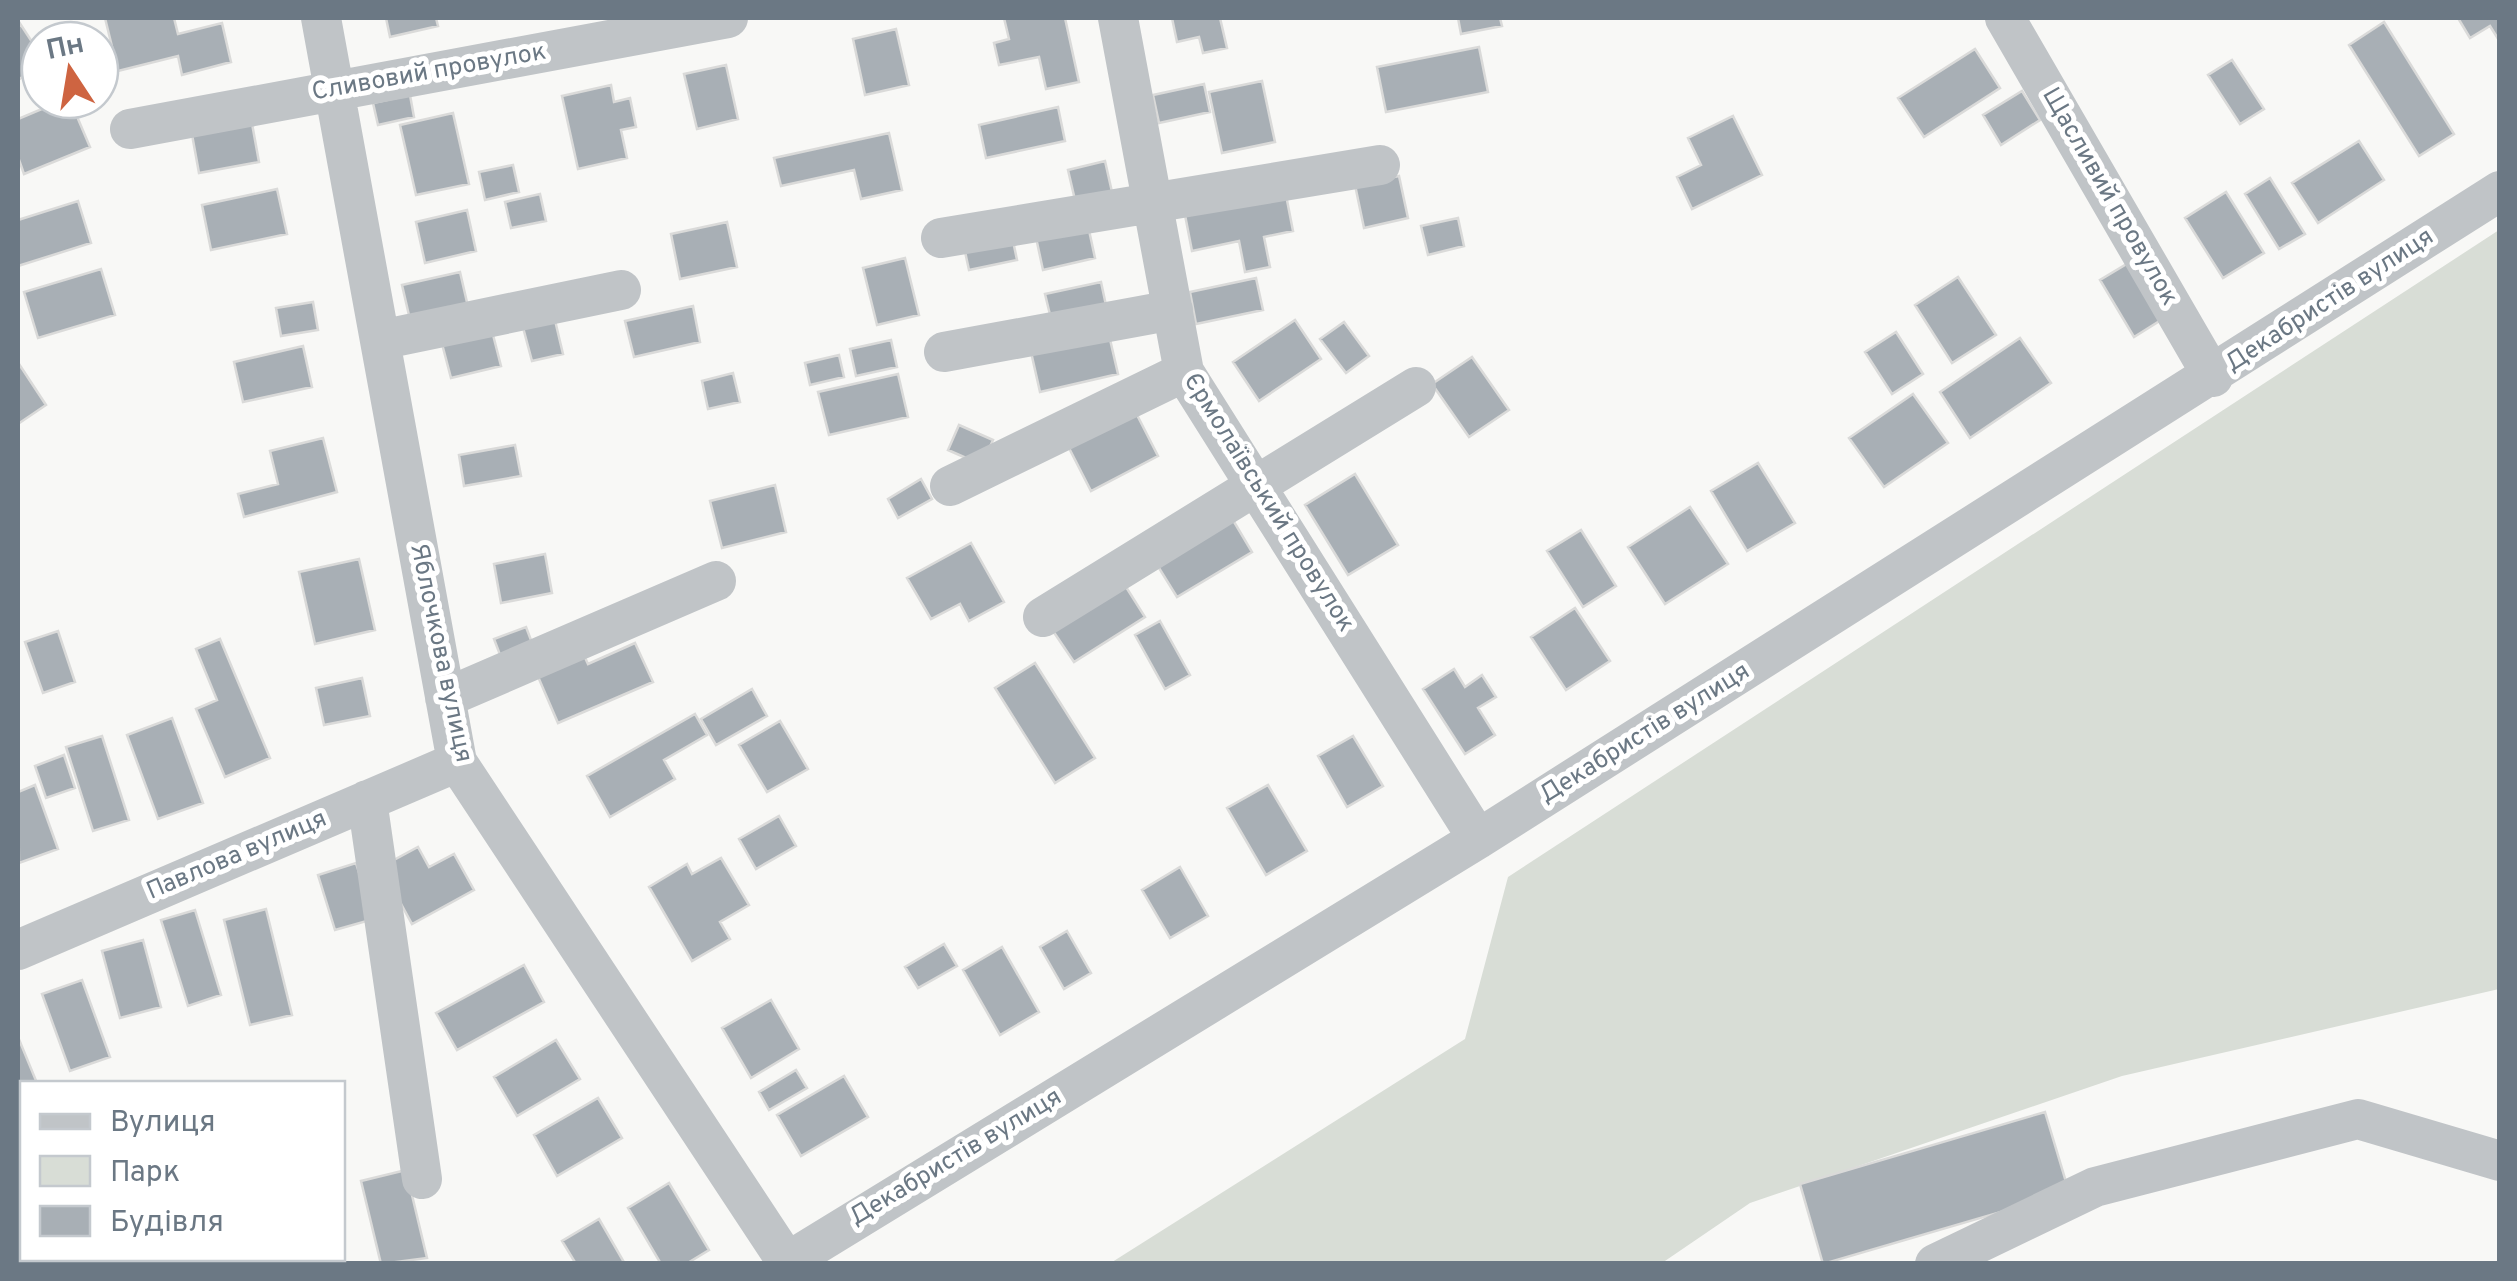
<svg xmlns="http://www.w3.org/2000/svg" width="2517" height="1281" font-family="Overpass,sans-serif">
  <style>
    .green { fill: #d8ddd6 }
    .building { fill: #a8afb5; stroke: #dadad9; stroke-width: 2.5 }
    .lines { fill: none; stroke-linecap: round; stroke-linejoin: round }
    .minor { stroke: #c0c4c7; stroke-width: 40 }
    .labels { text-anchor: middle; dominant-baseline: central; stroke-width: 10; stroke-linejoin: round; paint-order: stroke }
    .street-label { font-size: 25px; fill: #6b7884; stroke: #fff }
  </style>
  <rect width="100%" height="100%" fill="#f8f8f6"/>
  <!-- green -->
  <path class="green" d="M2499 230V989L2122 1076 1750 1203 1662 1263 1109 1264 1465 1039 1508 877Z"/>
  <!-- building -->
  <path class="building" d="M105 18H174L178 34 222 23 231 62 182 75 178 56 118 71Z
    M386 18H436L438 26 390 37Z
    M1004 18H1065L1079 82 1046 89 1039 57 999 65 994 43 1009 39Z
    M1172 18H1220L1227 48 1203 53 1199 37 1177 42Z
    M1458 18H1500L1502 26 1461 34Z
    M2458 18H2500V42L2490 26 2470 38Z
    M19 22 40 54V65L18 80Z
    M2384 22 2454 134 2419 156 2349 45Z
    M896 29 909 85 865 95 853 39Z
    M1479 47 1488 92 1386 112 1377 67Z
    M1975 49 2000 88 1924 137 1898 98Z
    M2232 60 2264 109 2240 124 2208 75Z
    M726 65 738 119 697 129 684 74Z
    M1262 81 1275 142 1222 153 1209 92Z
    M1204 84 1210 112 1159 123 1153 95Z
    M611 85 614 102 630 98 636 127 621 130 627 158 578 169 562 96Z
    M2022 91 2040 120 2001 145 1983 115Z
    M410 95 414 117 378 125 373 103Z
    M63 100H70L90 147 24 174 18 157V119Z
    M1058 107 1065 141 986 158 979 125Z
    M453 113 469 184 416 195 400 125Z
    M1733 116 1762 175 1692 209 1677 177 1701 165 1688 138Z
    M251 118 259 162 199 173 191 129Z
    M889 133 902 190 861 199 854 170 781 186 774 158Z
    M2359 141 2384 180 2318 223 2292 183Z
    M1105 161 1112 192 1075 200 1068 170Z
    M513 165 519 192 485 200 479 172Z
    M1399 176 1408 218 1364 228 1355 185Z
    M2270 178 2305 234 2279 249 2245 194Z
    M277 189 287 234 211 250 202 205Z
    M2226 192 2264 253 2223 278 2185 218Z
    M540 194 546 221 511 228 505 202Z
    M1286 195 1293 231 1264 237 1270 267 1245 272 1239 241 1192 251 1185 215Z
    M78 201 91 243 18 266V220Z
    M467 210 476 251 425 263 416 222Z
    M1458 218 1464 246 1428 255 1421 226Z
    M1087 221 1095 258 1043 270 1035 233Z
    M727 222 737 267 680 279 671 234Z
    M1012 236 1017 260 969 270 964 247Z
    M905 258 919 315 877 325 863 268Z
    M2135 259 2169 315 2134 337 2100 280Z
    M101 269 115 315 38 338 24 292Z
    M460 272 469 311 411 324 402 285Z
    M1958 277 1996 335 1952 363 1915 305Z
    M1256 278 1263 310 1196 324 1190 292Z
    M1101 282 1107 310 1052 323 1045 294Z
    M313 302 318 330 281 336 276 308Z
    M693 306 700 342 634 357 625 321Z
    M553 312 563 354 532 361 521 320Z
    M1295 320 1321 359 1259 401 1233 362Z
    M1344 322 1369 356 1346 373 1320 339Z
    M491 327 501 366 451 378 441 340Z
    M1896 332 1923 374 1892 394 1865 352Z
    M1109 335 1118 374 1040 392 1031 352Z
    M2020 338 2051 383 1970 438 1940 392Z
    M891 340 897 367 856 376 850 349Z
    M303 346 312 387 243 402 234 362Z
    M839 355 844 377 810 385 805 363Z
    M1472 357 1509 410 1469 437 1432 384Z
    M19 364 46 405 18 424V365Z
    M733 373 740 402 708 409 702 381Z
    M898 374 908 417 829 435 818 392Z
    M1913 394 1948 443 1884 487 1849 438Z
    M1135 411 1158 456 1091 491 1068 446Z
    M959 425 993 440 982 465 948 450Z
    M323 438 337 492 244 517 238 494 278 484 270 451Z
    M515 445 521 476 464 486 459 455Z
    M1758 463 1795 523 1747 551 1711 491Z
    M1355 474 1398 545 1348 575 1305 505Z
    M921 479 932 499 898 518 888 499Z
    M775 485 786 532 722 548 710 501Z
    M1690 507 1728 564 1665 604 1628 547Z
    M1230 515 1252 552 1177 597 1154 560Z
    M1581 530 1616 586 1583 607 1547 551Z
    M971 543 1004 602 969 621 960 604 931 619 907 578Z
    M545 554 552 593 501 603 494 564Z
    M359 559 375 630 315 644 299 572Z
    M1121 579 1145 617 1074 662 1049 625Z
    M1575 608 1610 661 1566 690 1531 637Z
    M1160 621 1190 675 1165 689 1135 635Z
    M526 627 534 648 502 660 494 639Z
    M58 631 75 682 43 693 25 642Z
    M220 639 270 758 225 777 196 709 217 700 196 649Z
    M635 643 653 682 558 723 536 672 582 651 588 664Z
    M1035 663 1095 758 1055 783 995 688Z
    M1454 669 1465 687 1482 675 1496 697 1478 708 1495 735 1465 754 1423 689Z
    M362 678 370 716 324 725 316 688Z
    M752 689 767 716 716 745 701 719Z
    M695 714 707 735 664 760 675 779 610 817 587 776Z
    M172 718 203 803 158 819 127 735Z
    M780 721 808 769 767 792 739 745Z
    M102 736 129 820 93 831 66 747Z
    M1353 736 1383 786 1347 807 1318 756Z
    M64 755 75 788 46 798 35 766Z
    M35 785 58 849 19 863 18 792Z
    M1268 785 1307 851 1266 875 1227 808Z
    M779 816 796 846 756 869 739 839Z
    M418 847 429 867 454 854 474 890 412 924 381 867Z
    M721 858 749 905 720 922 730 939 692 961 649 887 687 864 692 874Z
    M356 863 374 919 335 930 318 875Z
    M1180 867 1208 916 1170 938 1142 890Z
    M266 909 292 1015 250 1025 224 920Z
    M195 910 221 995 188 1006 161 920Z
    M1067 931 1091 973 1064 989 1040 947Z
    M143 940 161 1007 120 1018 102 951Z
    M944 944 957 966 918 988 905 967Z
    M1002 947 1039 1012 1000 1035 963 970Z
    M524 965 544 1002 457 1050 436 1013Z
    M82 980 110 1057 70 1071 42 994Z
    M771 1000 799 1049 751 1078 722 1028Z
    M18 1037 37 1083 22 1084 18 1091Z
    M556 1040 580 1079 517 1116 494 1077Z
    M796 1070 807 1088 769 1110 759 1092Z
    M844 1076 868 1117 801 1156 777 1115Z
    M598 1098 622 1138 557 1176 534 1135Z
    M2045 1112 2069 1192 1823 1264 1800 1184Z
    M406 1170 427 1258 381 1264 361 1181Z
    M669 1183 709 1250 686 1264H661L628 1208Z
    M599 1219 625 1264H576L562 1241Z
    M44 1258H96L98 1264H46Z"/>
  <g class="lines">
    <!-- minor -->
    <path class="minor" d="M321 18 457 762 787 1262
      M1118 18 1184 372 1478 839
      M2005 18 2213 377
      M130 129 728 18
      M941 238 1380 165
      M380 340 621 290
      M944 352 1173 310
      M950 486 1184 372
      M1043 617 1416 387
      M445 698 716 581
      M367 800 422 1179
      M18 950 457 762
      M784 1264 1478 839 2500 191
      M1935 1264 2095 1187 2358 1119 2500 1161"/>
  </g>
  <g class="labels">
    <!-- street labels -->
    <g class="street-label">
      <text transform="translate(429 73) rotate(-10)">Сливовий провулок</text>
      <text transform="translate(2109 197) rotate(60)">Щасливий провулок</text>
      <text transform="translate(2330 301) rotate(-33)">Декабристів вулиця</text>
      <text transform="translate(1268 503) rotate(58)">Єрмолаївський провулок</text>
      <text transform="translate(440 653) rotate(78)">Яблочкова вулиця</text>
      <text transform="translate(1645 734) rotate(-32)">Декабристів вулиця</text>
      <text transform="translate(237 856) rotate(-23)">Павлова вулиця</text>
      <text transform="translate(956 1158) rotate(-31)">Декабристів вулиця</text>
    </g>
  </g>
  <!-- border -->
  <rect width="2517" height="1281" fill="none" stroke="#6b7884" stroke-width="40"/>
  <!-- legend -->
  <rect x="20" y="1081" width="325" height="180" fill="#ffffff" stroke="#c4c9ce" stroke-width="2.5"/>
  <rect x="40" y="1114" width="50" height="15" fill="#c0c4c7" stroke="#c4c9ce" stroke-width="2.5"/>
  <text x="110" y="1131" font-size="30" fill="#6b7884">Вулиця</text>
  <rect x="40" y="1156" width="50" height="30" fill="#d8ddd6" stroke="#c4c9ce" stroke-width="2.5"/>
  <text x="110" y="1181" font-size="30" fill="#6b7884">Парк</text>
  <rect x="40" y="1206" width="50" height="30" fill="#a8afb5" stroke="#c4c9ce" stroke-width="2.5"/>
  <text x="110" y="1231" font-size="30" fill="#6b7884">Будівля</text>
  <!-- north arrow -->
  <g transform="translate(70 70) rotate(348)"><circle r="48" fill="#ffffff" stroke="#c4c9ce" stroke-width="2.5"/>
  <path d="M0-8L18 38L0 25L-18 38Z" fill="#ce6441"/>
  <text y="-15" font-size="28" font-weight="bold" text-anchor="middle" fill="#6b7884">Пн</text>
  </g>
</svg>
